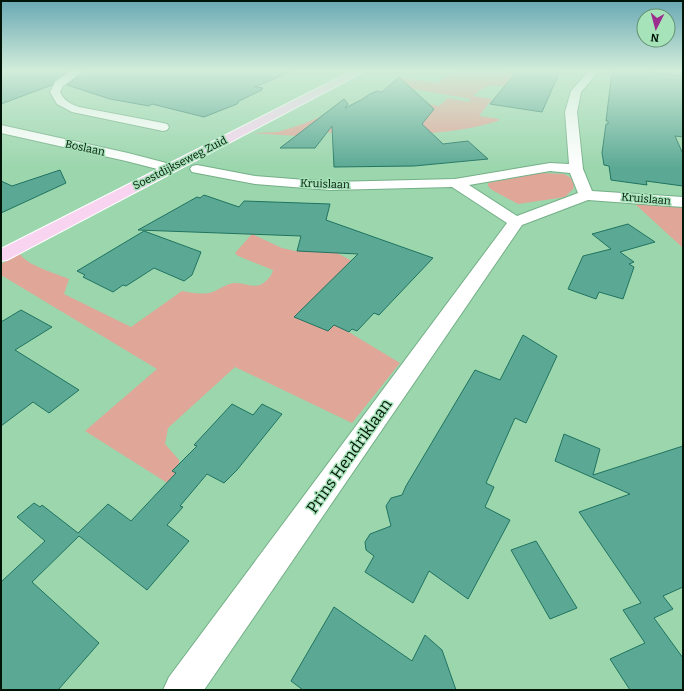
<svg xmlns="http://www.w3.org/2000/svg" width="684" height="691" font-family="Bitter,serif">
  <style>
    .green { fill: #e0a698 }
    .building { fill: #5ba994; stroke: #207360 }
    .lines { fill: none; stroke-linecap: round; stroke-linejoin: round }
    .minor-casing { stroke: #74af87; stroke-width: 2 }
    .major-casing { stroke: #fff; stroke-width: 2 }
    .minor { fill: #fff; fill-rule: evenodd }
    .major { fill: #f8d4f1; fill-rule: evenodd }
    .labels { text-anchor: middle; dominant-baseline: central; stroke-width: 3; stroke-linejoin: round; paint-order: stroke }
    .far-street-label { font-size: 11px; fill: #001507; stroke: #a7e3b9 }
    .near-street-label { font-size: 16px; fill: #001507; stroke: #a7e3b9 }
  </style>
  <rect width="100%" height="100%" fill="#9bd6ad"/>
  <!-- green -->
  <path class="green" d="M453 71H521L511 87C494 85 487 83 473 96L492 99 479 116 499 119 498 121C441 139 376 134 317 132L314 137 252 133 278 132 303 124 322 116 406 100 439 106 448 98 469 102 471 99 392 85 402 78 438 83Z
    M540 173 564 174 571 178 574 185 573 189 565 197 518 204 492 190 488 186V183Z
    M635 204 682 206 683 248Z
    M252 234 282 248 295 251 331 250 354 262 312 310 400 363 352 423 235 367 168 428 165 444 179 460 180 491 85 431 157 369 1 275V264L20 254C28 266 55 273 69 279L64 294 131 327 182 291C192 293 203 295 213 292 220 289 226 284 234 283 246 282 256 291 266 281 270 277 272 275 273 270L238 256 235 253Z"/>
  <!-- building -->
  <path class="building" d="M1 71H68L54 81 52 85 1 104Z
    M84 71H292L255 87 263 88 261 89 262 90 239 101 237 104 204 117 152 104 149 106 110 99 67 85Z
    M517 71H560L542 112 490 104Z
    M612 71H642L683 76V137L675 136 683 154V186L646 181 647 185 611 180 609 166 604 165 602 153 606 124H608V121H606Z
    M399 77 434 109 422 124 443 144 468 141 488 159 414 166 334 167 332 126 315 148H280L344 99 348 104 345 108 361 100 370 94 377 91 382 92Z
    M60 170 66 183 1 213V181L12 186Z
    M204 195 239 207 244 201 330 204 326 220 433 258 379 315 374 313 357 331 352 329 349 332 334 325 328 331 294 317 358 254 297 251 301 236 138 230 197 197 200 198Z
    M628 224 655 242 620 252 634 262 629 264 634 267 623 299 599 292 596 299 568 289 583 256 611 249 592 234Z
    M144 231 201 252 192 275 184 281 154 268 126 286 123 285 113 292 83 277 85 275 77 271Z
    M21 310 52 327 15 350 79 390 49 413 33 402 1 426V322Z
    M523 335 557 356 526 423 515 418 486 483 494 487 485 507 510 520 468 599 429 571 413 603 365 572 374 556 366 550 365 542 370 534 391 526 386 506 391 498 402 495 406 486 475 370 500 380Z
    M232 404 253 415 262 404 282 414 237 470 224 483 207 474 180 506 183 507 167 525 189 541 147 590 79 536 32 582 99 643 58 690H1V582L45 541 17 517 34 503 40 507 42 505 78 533 108 504 131 521 176 473 172 471 197 446 194 445Z
    M564 434 600 449 593 475 683 446V587L663 596 673 609 654 618 683 658V690H630L610 659 645 643 623 610 641 603 579 512 630 494 555 461Z
    M536 541 577 608 550 619 511 550Z
    M334 607 412 661 425 635 442 650 456 690H303L291 681Z"/>
  <g class="lines">
    <defs>
      <path id="minor" d="M71 71H83L63 86 60 92C64 101 71 104 79 107L163 123 167 124 169 127 167 130 163 131 72 112 57 104 50 92 55 82Z
        M589 71H599L581 92 577 112 583 169 592 191 683 197V207L588 200 522 225 204 690H163L169 677 507 223 452 187 331 190 255 184 197 173 192 172 190 169 192 166 197 165 255 176 331 182 455 179 550 163 569 164 565 112 571 91ZM550 171 570 173 578 193 517 216 469 185Z
        M1 125 128 153 174 165 176 168 174 171 169 172 126 161 1 133Z"/>
      <path id="major" d="M352 71H365L7 260 1 261V249Z"/>
    </defs>
    <!-- minor casing -->
    <use href="#minor" class="minor-casing"/>
    <!-- major casing -->
    <use href="#major" class="major-casing"/>
    <!-- minor -->
    <use href="#minor" class="minor"/>
    <!-- major -->
    <use href="#major" class="major"/>
  </g>
  <!-- sky -->
  <linearGradient id="sky" x2="0" y2="1"><stop stop-color="#69a8b4"/><stop offset="0.42" stop-color="#d2edda"/><stop offset="1" stop-color="#d2edda" stop-opacity="0"/></linearGradient>
  <rect width="684" height="168" fill="url(#sky)"/>
  <g class="labels">
    <!-- far-street labels -->
    <g class="far-street-label">
      <text transform="translate(85 148) rotate(12)">Boslaan</text>
      <text transform="translate(180 163) rotate(-27)">Soestdijkseweg Zuid</text>
      <text transform="translate(325 184) rotate(2)">Kruislaan</text>
      <text transform="translate(646 199) rotate(5)">Kruislaan</text>
    </g>
    <!-- near-street labels -->
    <g class="near-street-label">
      <text transform="translate(349 456) rotate(-55)">Prins Hendriklaan</text>
    </g>
  </g>
  <!-- border -->
  <rect width="684" height="691" fill="none" stroke="#001507" stroke-width="4"/>
  <!-- north arrow -->
  <g transform="translate(656 28) rotate(186)"><circle r="19" fill="#a7e3b9" stroke="#649172"/>
  <path d="M0-3L7 15L0 10L-7 15Z" fill="#9b2d8c"/>
  <text y="-6" font-size="11" font-weight="bold" text-anchor="middle" fill="#001507">N</text>
  </g>
</svg>
